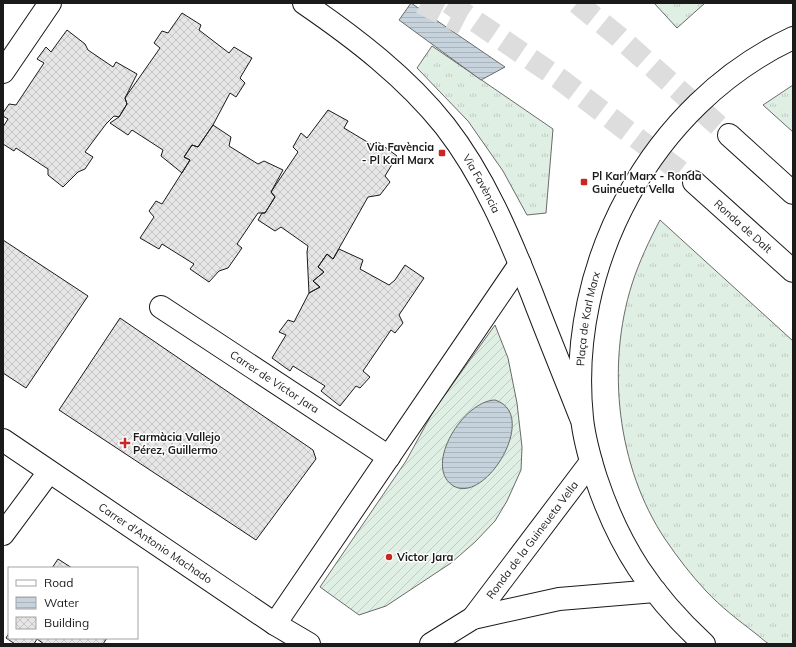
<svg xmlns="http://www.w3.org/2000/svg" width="796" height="647" font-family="Mulish,sans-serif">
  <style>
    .grass { fill: url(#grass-tufts); stroke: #6a6a6a }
    .garden { fill: url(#garden-furrows); stroke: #6a6a6a }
    .water { fill: url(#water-rules); stroke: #6a6a6a }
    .building { fill: url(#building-cross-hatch); stroke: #1a1a1a }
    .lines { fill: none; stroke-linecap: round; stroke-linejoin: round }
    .trunk-tunnel { stroke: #ddd; stroke-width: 22; stroke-dasharray: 22 11; stroke-linecap: butt }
    .minor-casing { stroke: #1a1a1a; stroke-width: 24 }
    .tertiary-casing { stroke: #1a1a1a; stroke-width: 24 }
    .secondary-casing { stroke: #1a1a1a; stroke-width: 24 }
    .trunk-casing { stroke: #1a1a1a; stroke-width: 24 }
    .minor { stroke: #fff; stroke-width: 22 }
    .tertiary { stroke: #fff; stroke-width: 22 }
    .secondary { stroke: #fff; stroke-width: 22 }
    .trunk { stroke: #fff; stroke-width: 22 }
    .poi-dot { fill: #c62828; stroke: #fff; stroke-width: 1.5 }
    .labels { text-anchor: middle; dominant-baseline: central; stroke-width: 3; stroke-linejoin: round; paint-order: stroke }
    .poi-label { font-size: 11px; font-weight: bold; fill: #1a1a1a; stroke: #fff; text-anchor: start }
    .street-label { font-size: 11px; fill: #1a1a1a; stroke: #fff }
  </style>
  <defs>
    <pattern id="grass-tufts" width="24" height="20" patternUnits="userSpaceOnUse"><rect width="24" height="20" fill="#e0efe3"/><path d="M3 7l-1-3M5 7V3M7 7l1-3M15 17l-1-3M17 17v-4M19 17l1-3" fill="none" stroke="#c0ccc2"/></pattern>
    <pattern id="garden-furrows" width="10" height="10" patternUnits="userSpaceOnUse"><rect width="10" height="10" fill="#e0efe3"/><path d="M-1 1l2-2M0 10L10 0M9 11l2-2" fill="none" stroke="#c0ccc2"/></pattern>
    <pattern id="water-rules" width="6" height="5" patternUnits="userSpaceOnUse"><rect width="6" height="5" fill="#c6d2dc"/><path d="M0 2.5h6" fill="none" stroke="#aab4bc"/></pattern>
    <pattern id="building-cross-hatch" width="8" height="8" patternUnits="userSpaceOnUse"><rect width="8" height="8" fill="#e6e6e6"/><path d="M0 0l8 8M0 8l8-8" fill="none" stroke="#c5c5c5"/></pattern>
  </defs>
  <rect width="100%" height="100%" fill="#fff"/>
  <!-- grass -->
  <path class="grass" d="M654 3H705L677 28Z
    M432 46 553 129 546 213 527 215 503 171 468 121 417 68Z
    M793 85V132L763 105Z
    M660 220 793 341V644C786 644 775 646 769 644 764 641 759 636 755 633 738 620 721 607 706 591 691 575 678 558 665 539 617 467 606 366 632 284 639 262 649 241 660 220Z"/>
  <!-- garden -->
  <path class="garden" d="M495 325 508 358 517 403 522 447 521 470 507 501 495 521 475 542 451 563 386 606 359 615 320 587 406 461 434 410Z"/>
  <!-- water -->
  <path class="water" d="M411 3 505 67 481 80 399 20Z
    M495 400C541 414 484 508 452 485 424 465 463 401 495 400Z"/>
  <!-- building -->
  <path class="building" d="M182 13 201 25 199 30 229 53 234 47 252 58 240 78 245 83 236 97 230 93 213 125 198 147 192 145 184 157 190 160 182 173 161 156 163 150 132 130 128 135 110 123 119 117 127 104 125 98 160 48 154 43 162 31 168 33Z
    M67 30 85 44 88 50 113 67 116 62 137 74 125 98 127 104 119 117 114 116 106 124 85 152 93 157 85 169 78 172 63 187 48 175V169L16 148 14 151 3 144V127L8 119 3 116V113L9 104 16 105 44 63 37 59 46 47 51 52Z
    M328 110 348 121 344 128 374 146 378 142 397 156 385 176 390 182 380 195 368 197 333 259 327 254 318 267 324 272 313 281 320 287 309 293 307 252 308 246 281 227 275 231 258 220 262 213H265L275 197 271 192 298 152 293 147 301 133 307 138Z
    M213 125 231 137 229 146 258 164 264 161 283 170 271 192 275 197 265 213H258L237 244 242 248 228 268 219 271 209 282 190 269 194 264 162 244 159 249 140 238 154 217 149 211 156 201 162 204 190 160 184 157 192 145 198 147Z
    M3 240 88 296 26 388 3 373Z
    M339 249 363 260 360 269 389 285 395 280 405 265 424 278 399 315 403 323 395 333 391 330 363 371 370 377 360 388 356 386 340 406 321 391 325 386 293 366 290 371 272 358 286 335 279 332 288 320 294 322 309 293 320 287 313 281 324 272 318 267 327 254 333 259Z
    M120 318 313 450 316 459 256 540 59 410Z
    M58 559 72 568H52Z
    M9 633V638H107L103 644H44L37 639 34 644H15L6 638Z"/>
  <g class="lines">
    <!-- trunk-tunnel -->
    <path class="trunk-tunnel" d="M421 3 463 24
      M449 3 561 80 694 182
      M577 3 619 37 729 135"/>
    <defs>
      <g id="minor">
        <path d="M3 72 50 3"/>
        <path id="s1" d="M161 307 389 457"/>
        <path id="s2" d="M3 440 275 624 309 644"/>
        <path d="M3 534 49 472"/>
        <path id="s3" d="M473 618 591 462"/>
        <path d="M275 624 520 264"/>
        <path d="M431 644 473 618 559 599 655 591"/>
      </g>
      <g id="tertiary">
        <path id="s4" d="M304 3C355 38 406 77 445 126 484 176 509 236 532 294 548 336 565 377 581 418"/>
      </g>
      <g id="secondary">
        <path id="s5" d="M704 644C651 595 619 547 596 478 590 459 584 438 582 418 566 264 652 104 793 38"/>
      </g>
      <g id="trunk">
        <path d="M729 135 793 193"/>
        <path id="s6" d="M694 182 793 271"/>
      </g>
    </defs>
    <!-- minor casing -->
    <use href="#minor" class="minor-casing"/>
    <!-- tertiary casing -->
    <use href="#tertiary" class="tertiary-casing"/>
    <!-- secondary casing -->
    <use href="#secondary" class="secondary-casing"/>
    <!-- trunk casing -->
    <use href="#trunk" class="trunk-casing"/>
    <!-- minor -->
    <use href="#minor" class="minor"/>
    <!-- tertiary -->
    <use href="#tertiary" class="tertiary"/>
    <!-- secondary -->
    <use href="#secondary" class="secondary"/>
    <!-- trunk -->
    <use href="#trunk" class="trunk"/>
  </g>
  <!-- markers -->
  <g class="poi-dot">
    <rect x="438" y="149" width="8" height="8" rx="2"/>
    <rect x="580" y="178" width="8" height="8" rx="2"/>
    <path d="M123 437h4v4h4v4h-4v4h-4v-4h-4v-4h4z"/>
    <circle cx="389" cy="557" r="4"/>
  </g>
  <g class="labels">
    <!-- poi labels -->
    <g class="poi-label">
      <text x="434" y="147" text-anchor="end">Via Favència<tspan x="434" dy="13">- Pl Karl Marx</tspan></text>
      <text x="592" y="176">Pl Karl Marx - Ronda<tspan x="592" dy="13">Guineueta Vella</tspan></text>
      <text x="133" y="437">Farmàcia Vallejo<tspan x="133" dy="13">Pérez, Guillermo</tspan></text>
      <text x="397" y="557">Victor Jara</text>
    </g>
    <!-- street labels -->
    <g class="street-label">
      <text stroke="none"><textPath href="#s4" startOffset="256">Via Favència</textPath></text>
      <text stroke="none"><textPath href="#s6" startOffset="66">Ronda de Dalt</textPath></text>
      <text stroke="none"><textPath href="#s5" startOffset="362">Plaça de Karl Marx</textPath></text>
      <text stroke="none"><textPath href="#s1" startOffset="136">Carrer de Víctor Jara</textPath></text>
      <text stroke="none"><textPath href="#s3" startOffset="98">Ronda de la Guineueta Vella</textPath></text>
      <text stroke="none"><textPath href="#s2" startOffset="184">Carrer d'Antonio Machado</textPath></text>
    </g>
  </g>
  <!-- border -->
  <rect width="796" height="647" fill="none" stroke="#1a1a1a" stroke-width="8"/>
  <!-- legend -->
  <rect x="8" y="567" width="130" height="72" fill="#ffffff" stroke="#a3a3a3"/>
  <rect x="16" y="580" width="20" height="6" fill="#ffffff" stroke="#a3a3a3"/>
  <text x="44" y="587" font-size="12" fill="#1a1a1a">Road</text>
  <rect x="16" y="597" width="20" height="12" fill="url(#water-rules)" stroke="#a3a3a3"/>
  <text x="44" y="607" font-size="12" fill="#1a1a1a">Water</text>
  <rect x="16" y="617" width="20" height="12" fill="url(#building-cross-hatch)" stroke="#a3a3a3"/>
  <text x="44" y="627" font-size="12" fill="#1a1a1a">Building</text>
</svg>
